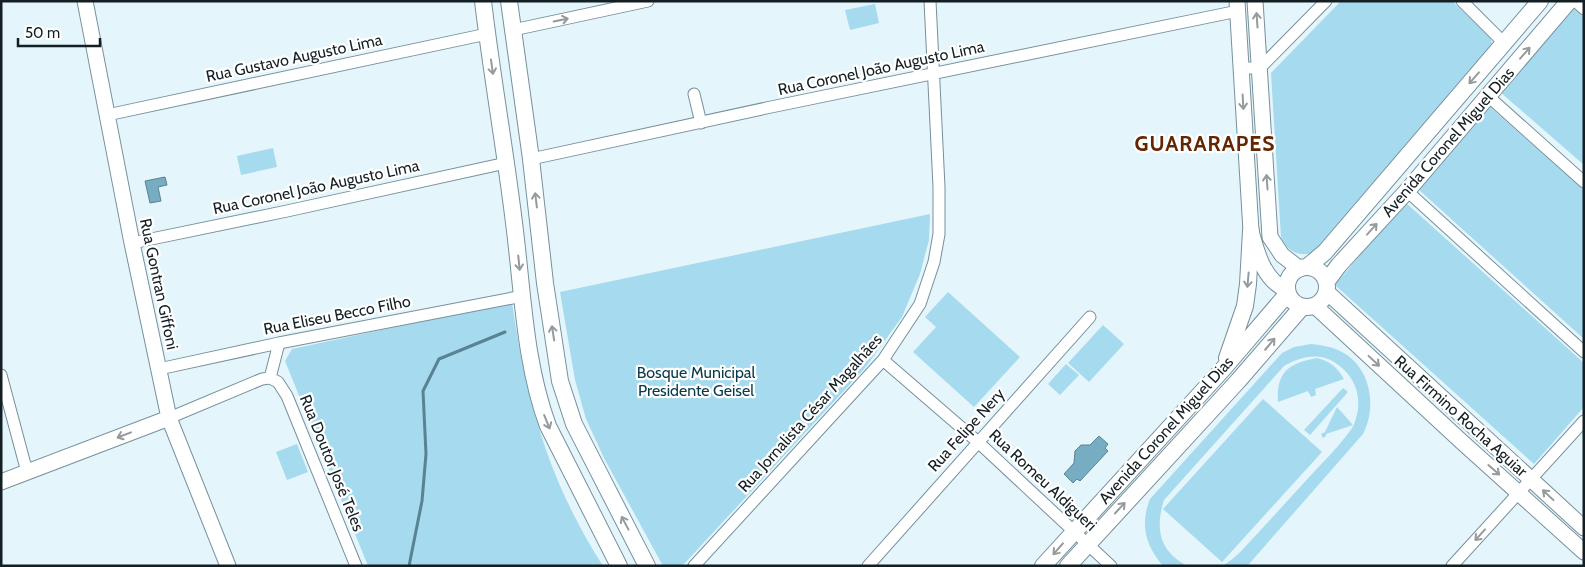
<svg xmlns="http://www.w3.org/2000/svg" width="1585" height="567" font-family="Cabin,sans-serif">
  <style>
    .green { fill: #a6daee }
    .water { fill: #77adc2; stroke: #598292 }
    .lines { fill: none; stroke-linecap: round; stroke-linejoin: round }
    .stream { stroke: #598292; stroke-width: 3 }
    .minor-casing { stroke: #76909b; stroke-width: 13 }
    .tertiary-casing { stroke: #76909b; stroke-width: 17 }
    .secondary-casing { stroke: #76909b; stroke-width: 18 }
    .minor { stroke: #fff; stroke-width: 11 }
    .tertiary { stroke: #fff; stroke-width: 15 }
    .secondary { stroke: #fff; stroke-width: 16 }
    .oneway { stroke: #959a9c }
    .labels { text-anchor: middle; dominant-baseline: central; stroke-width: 4.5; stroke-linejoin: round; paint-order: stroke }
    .street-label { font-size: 16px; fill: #141f23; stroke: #fff }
    .park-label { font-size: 16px; fill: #083a4a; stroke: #fff }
    .district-label { font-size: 21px; font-weight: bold; letter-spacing: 1px; fill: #642503; stroke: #fff }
  </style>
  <rect width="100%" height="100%" fill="#e4f5fc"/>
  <!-- green -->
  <path class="green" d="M1341 1H1452L1491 37 1492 44 1314 252C1299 258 1287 251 1281 237L1271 73Z
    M875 4 879 23 850 30 845 10Z
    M1573 8 1584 17V165L1500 92Z
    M1490 107 1584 190V339L1418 189Z
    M273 148 277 167 241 175 237 156Z
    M1405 202 1584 363V407L1534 464 1335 285Z
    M930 214 929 240 920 274 902 317 865 368 685 563 680 566H663L604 458 586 419 575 380 560 292Z
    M948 292 1020 357 974 407 913 352 936 327 925 317Z
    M512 302C526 400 549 482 603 566H368L285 361 292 349Z
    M1103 325 1124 344 1089 382 1068 363Z
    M1311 344C1320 345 1329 346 1338 350 1370 364 1378 405 1363 434L1249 564 1246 566H1222C1237 558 1247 544 1258 533 1273 517 1287 501 1302 485 1318 467 1336 450 1350 431 1353 427 1355 423 1356 418 1363 396 1354 374 1334 362 1318 352 1300 357 1284 366L1164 500C1155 528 1159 552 1188 566H1163C1145 545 1140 524 1150 499L1282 353 1294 347Z
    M1317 358C1331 362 1337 367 1344 379L1315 389 1316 395 1311 397 1308 391 1278 402C1276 371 1290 363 1317 358Z
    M1066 364 1079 375 1060 395 1048 384Z
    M1343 388 1348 392 1310 435 1304 430Z
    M1263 399 1322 452 1222 562 1163 509Z
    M1337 407 1353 425 1326 434V436L1323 438 1321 434 1325 432Z
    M297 444 308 472 287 480 276 452Z"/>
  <!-- water -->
  <path class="water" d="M165 177 167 185 158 187 161 201 150 203 145 181Z
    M1099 436 1108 444 1105 448 1108 451 1080 481 1077 479 1073 483 1064 474 1074 463 1075 451 1081 445H1090Z"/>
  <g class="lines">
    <!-- stream -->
    <path class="stream" d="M409 566 422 501 426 454 423 391 439 359 505 332"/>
    <defs>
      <path id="minor" d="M1462 1 1504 43
        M1575 1 1584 9
        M513 30 648 1
        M1241 68H1260L1326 1
        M694 94 701 123
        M1488 96 1584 182
        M107 115 487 34
        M531 159 771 107 1238 11
        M1407 191 1584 352
        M132 243 287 211 506 163
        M883 360 978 442 1111 566
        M159 369 279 343 523 296
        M1 375 27 472
        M270 378 278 382 287 396 356 566
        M270 378 279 343
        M169 418 262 379 270 378
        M694 566 883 360 920 304 934 262 939 234V187L930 1
        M868 566 1090 317
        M1452 566 1584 421"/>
      <path id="tertiary" d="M85 1 132 243 169 418 228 566
        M1237 1 1251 231C1257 253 1264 281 1287 290
        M1255 1 1270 237 1282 255 1300 269
        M1327 292 1584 528
        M1315 306 1462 442 1584 552
        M1 482 169 418"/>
      <path id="secondary" d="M483 1C492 78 506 154 515 231 523 296 525 364 548 426L619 566
        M509 1 531 159 545 283 560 381 574 424 647 566
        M1287 287a20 20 0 1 1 40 0a20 20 0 1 1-40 0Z
        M1307 267 1325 252 1540 1
        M1327 281 1339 265 1407 191 1569 1
        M1227 358 1245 306 1248 284 1251 231
        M1043 566 1223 369 1288 293
        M1068 566 1238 381 1302 307"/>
    </defs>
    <!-- minor casing -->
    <use href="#minor" class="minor-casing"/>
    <!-- tertiary casing -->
    <use href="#tertiary" class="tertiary-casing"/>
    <!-- secondary casing -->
    <use href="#secondary" class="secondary-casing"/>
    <!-- minor -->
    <use href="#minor" class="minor"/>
    <!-- tertiary -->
    <use href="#tertiary" class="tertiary"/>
    <!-- secondary -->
    <use href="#secondary" class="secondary"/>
  </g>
  <!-- one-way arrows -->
  <defs><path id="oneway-shaft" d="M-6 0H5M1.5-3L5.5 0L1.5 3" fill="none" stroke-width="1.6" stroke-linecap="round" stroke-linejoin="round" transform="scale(1.25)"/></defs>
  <g class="oneway">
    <use href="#oneway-shaft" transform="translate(561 20) rotate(-12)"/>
    <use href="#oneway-shaft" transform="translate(1257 20) rotate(-94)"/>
    <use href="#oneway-shaft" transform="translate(1525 53) rotate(-49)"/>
    <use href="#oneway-shaft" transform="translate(492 67) rotate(82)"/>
    <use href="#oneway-shaft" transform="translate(1474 78) rotate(131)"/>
    <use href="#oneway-shaft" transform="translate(1243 102) rotate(87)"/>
    <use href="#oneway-shaft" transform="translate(1267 182) rotate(-94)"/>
    <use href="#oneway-shaft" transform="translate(536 200) rotate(-97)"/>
    <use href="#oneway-shaft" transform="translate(1372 229) rotate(-48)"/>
    <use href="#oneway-shaft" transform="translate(519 263) rotate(84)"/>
    <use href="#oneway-shaft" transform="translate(1248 280) rotate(95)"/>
    <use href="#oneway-shaft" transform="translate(553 333) rotate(-99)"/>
    <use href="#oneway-shaft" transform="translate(1270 344) rotate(-50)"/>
    <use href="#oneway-shaft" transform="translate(1374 361) rotate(43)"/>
    <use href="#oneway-shaft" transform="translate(547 422) rotate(68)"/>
    <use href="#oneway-shaft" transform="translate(124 435) rotate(159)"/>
    <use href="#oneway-shaft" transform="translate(1494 470) rotate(41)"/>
    <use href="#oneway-shaft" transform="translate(1548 495) rotate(-137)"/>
    <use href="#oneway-shaft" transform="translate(1120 508) rotate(-47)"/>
    <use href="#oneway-shaft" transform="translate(625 523) rotate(-118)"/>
    <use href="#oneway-shaft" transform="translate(1480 535) rotate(132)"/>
    <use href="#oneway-shaft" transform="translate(1058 549) rotate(131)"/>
  </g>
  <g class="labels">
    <!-- street labels -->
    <g class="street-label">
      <text transform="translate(294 58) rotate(-12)">Rua Gustavo Augusto Lima</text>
      <text transform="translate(881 68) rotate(-12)">Rua Coronel João Augusto Lima</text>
      <text transform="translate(1448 142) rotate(-49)">Avenida Coronel Miguel Dias</text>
      <text transform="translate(316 187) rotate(-12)">Rua Coronel João Augusto Lima</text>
      <text transform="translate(159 284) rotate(78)">Rua Gontran Giffoni</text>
      <text transform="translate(337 315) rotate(-11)">Rua Eliseu Becco Filho</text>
      <text transform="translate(810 413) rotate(-48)">Rua Jornalista César Magalhães</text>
      <text transform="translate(1461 416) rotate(42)">Rua Firmino Rocha Aguiar</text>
      <text transform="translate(966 430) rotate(-48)">Rua Felipe Nery</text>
      <text transform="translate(1166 430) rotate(-48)">Avenida Coronel Miguel Dias</text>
      <text transform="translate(332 463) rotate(68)">Rua Doutor José Teles</text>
      <text transform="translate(1043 480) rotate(43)">Rua Romeu Aldigueri</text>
    </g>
    <!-- park labels -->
    <g class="park-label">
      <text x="696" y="372">Bosque Municipal<tspan x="696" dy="18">Presidente Geisel</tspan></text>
    </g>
    <!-- district labels -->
    <g class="district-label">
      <text x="1205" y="143">GUARARAPES</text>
    </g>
  </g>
  <!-- border -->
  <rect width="1585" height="567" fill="none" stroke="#141f23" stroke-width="5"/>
  <!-- scale -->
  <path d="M18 38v8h82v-8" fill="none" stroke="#141f23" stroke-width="2.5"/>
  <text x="25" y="38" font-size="15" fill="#141f23" stroke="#ffffff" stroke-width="4" paint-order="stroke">50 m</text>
</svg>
